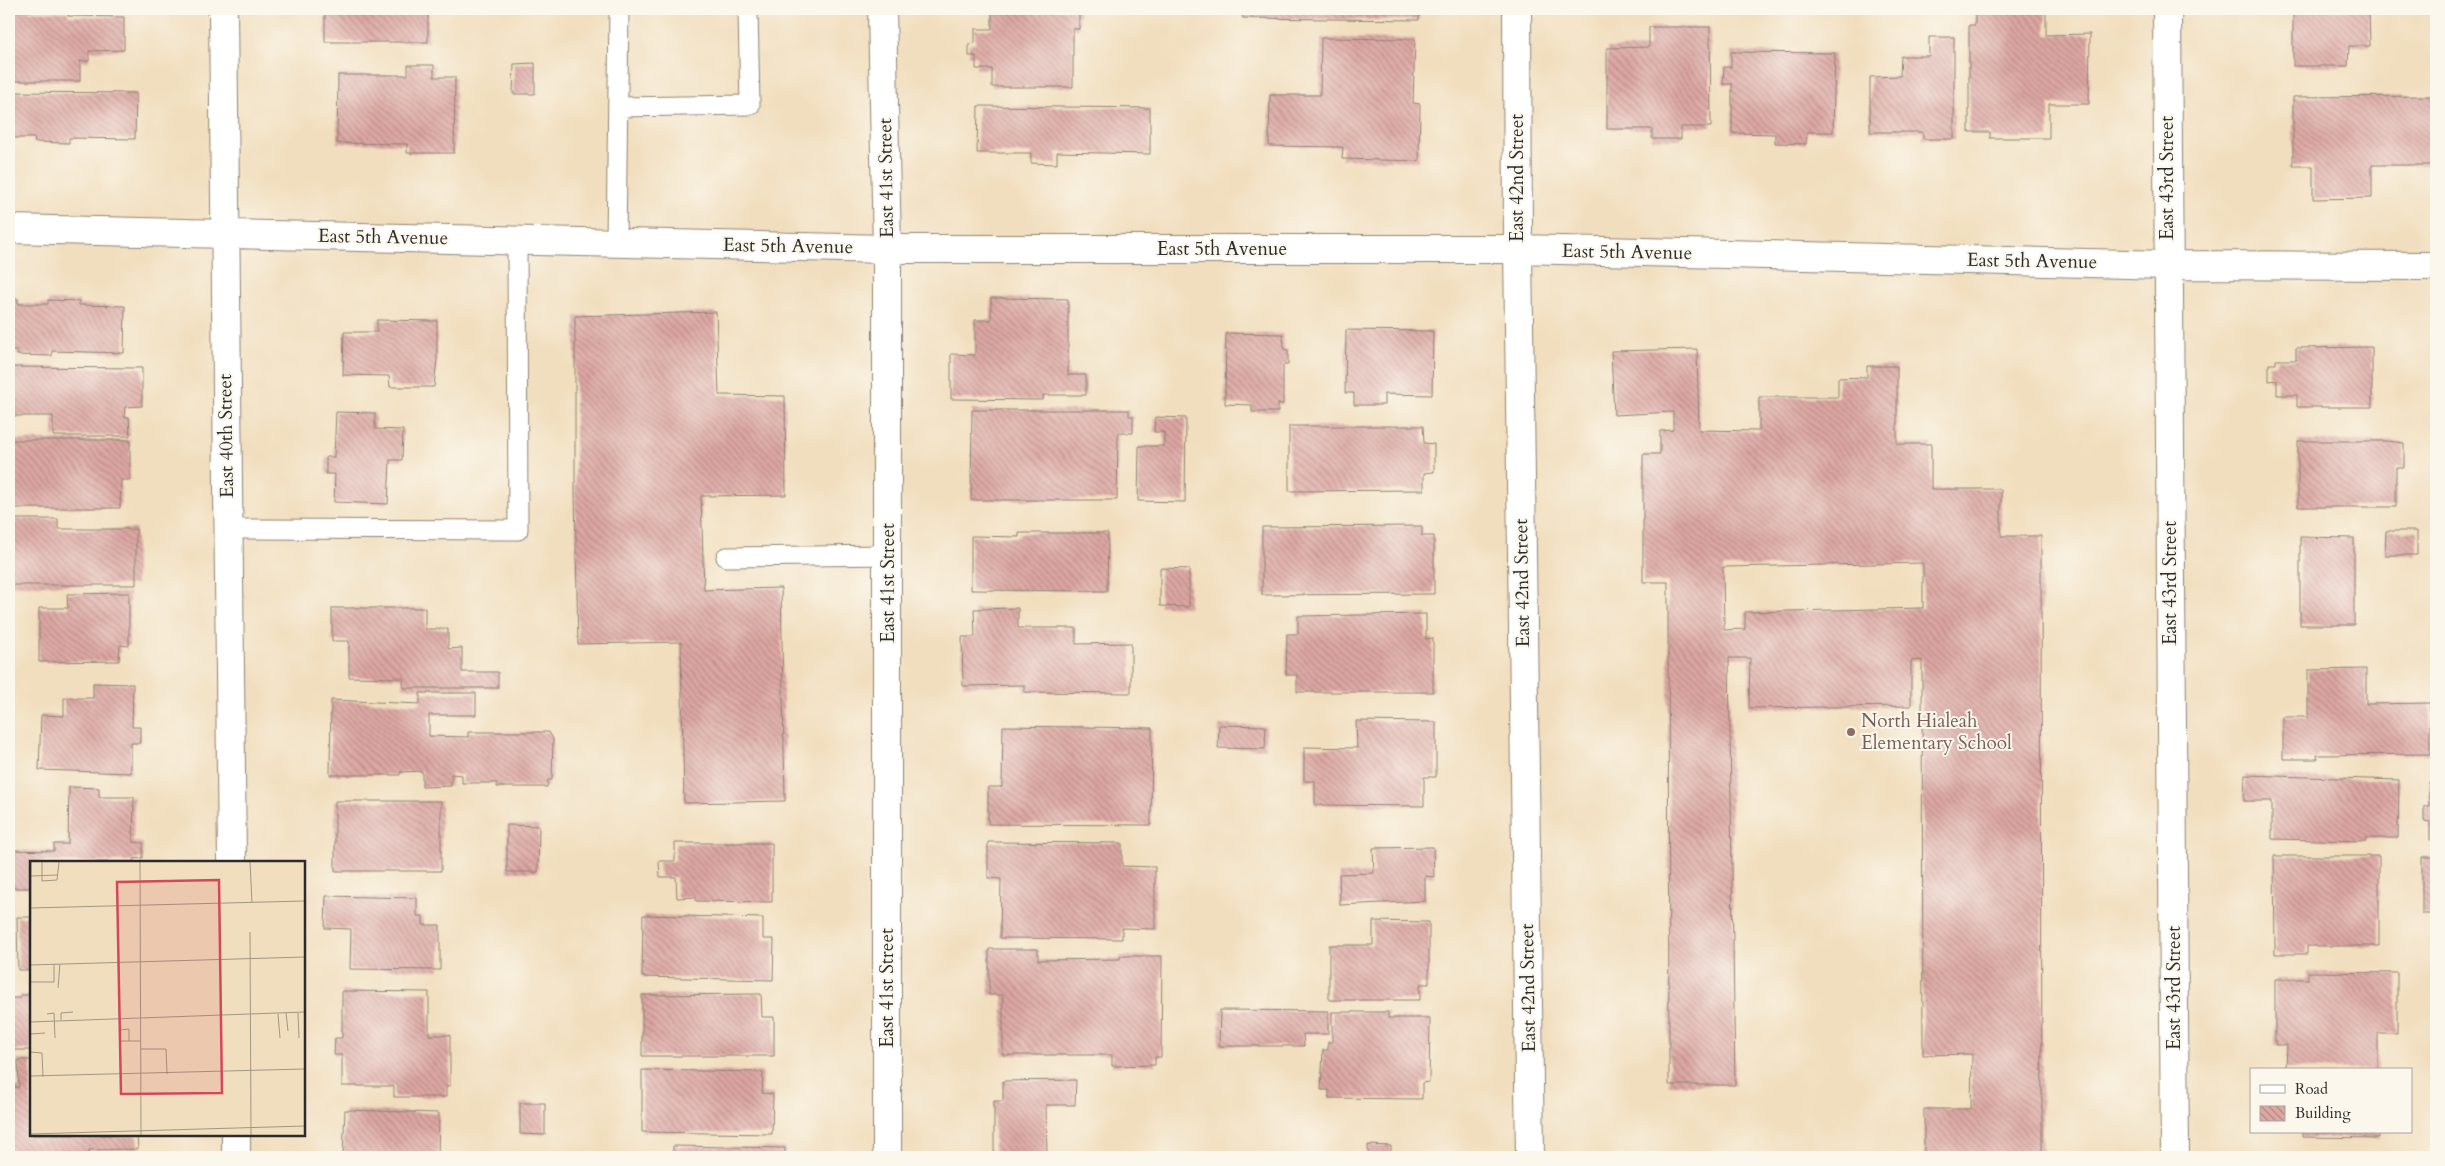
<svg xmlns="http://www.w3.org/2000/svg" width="2445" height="1166" font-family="Cardo,serif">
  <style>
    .building { fill: url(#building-back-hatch); fill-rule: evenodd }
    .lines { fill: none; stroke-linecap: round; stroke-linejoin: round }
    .lane-casing { stroke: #8e8474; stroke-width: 21 }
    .street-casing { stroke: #8e8474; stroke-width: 30 }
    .secondary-casing { stroke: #8e8474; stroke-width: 30 }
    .lane { stroke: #fff; stroke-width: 19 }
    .street { stroke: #fff; stroke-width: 28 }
    .secondary { stroke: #fff; stroke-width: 28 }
    .education-dot { fill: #8d6e63; stroke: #fbf7ec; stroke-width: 2 }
    .labels { text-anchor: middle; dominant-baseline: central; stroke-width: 4; stroke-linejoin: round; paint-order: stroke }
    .street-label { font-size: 19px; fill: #2b2b2b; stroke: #fbf7ec }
    .education-label { font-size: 19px; fill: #785e54; stroke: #fbf7ec; text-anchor: start }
    .inset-road { fill: none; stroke: #a29683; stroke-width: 1 }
    .view { fill: #d1495b; fill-opacity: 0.15; stroke: #d1495b; stroke-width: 2.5 }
    .inset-edge { fill: none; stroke: #2b2b2b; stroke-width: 2.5 }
  </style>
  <defs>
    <pattern id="building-back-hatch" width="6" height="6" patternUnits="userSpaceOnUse" patternTransform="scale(1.25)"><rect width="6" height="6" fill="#dda7a3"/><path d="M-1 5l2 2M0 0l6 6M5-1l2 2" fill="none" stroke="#b38885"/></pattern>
  </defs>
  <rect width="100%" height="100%" fill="#fbf7ec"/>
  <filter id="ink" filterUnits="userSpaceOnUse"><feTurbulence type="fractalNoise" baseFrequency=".02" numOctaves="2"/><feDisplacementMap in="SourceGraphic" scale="10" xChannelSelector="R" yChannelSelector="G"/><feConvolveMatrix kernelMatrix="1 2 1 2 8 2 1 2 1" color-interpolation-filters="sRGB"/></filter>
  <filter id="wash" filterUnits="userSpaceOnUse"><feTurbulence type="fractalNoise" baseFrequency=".0096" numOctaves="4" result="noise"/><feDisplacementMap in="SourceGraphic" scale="20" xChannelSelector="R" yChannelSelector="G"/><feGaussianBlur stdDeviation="1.12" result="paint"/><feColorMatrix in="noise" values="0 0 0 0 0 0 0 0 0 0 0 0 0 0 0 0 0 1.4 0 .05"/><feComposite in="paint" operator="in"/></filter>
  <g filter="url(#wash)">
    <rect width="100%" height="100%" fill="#f1debe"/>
    <g id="blocks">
      <!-- building -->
      <path class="building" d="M325 9H428V42H325Z
        M1018 9H1079V29H1073V87H992V69H976V56H969V44L975 43V29H992V10Z
        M1228 9H1419V20L1243 18 1242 14H1228Z
        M1975 9H2046V35L2090 34 2089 104H2049V138H1990V132H1969V25H1975Z
        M2293 9H2369L2370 46H2349L2348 66H2293Z
        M9 11 68 12V16L124 17V50L89 51V61H80V81H9Z
        M1649 27H1710L1711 127H1681V139H1652V129H1607V48L1649 47Z
        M1929 37H1954V139H1923V132H1870V77L1900 76 1901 56H1929Z
        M1321 38 1415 39 1413 103 1420 104 1419 161 1342 159 1343 147 1269 146 1270 95H1320Z
        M1731 52 1835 53 1833 132H1807L1806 144 1775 143V134L1732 133V84H1723L1724 67H1731Z
        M535 63V94H513L514 64Z
        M408 65H434V77H455L454 153H407V144L337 143 338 75H408Z
        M9 92 136 93 135 139 69 138V143L34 142 35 138H9Z
        M2436 96V165H2372V198L2313 199V166H2293V97Z
        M978 106 1150 108V154L1057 152V164L1031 163V153H977Z
        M991 298 1068 299V375H1086V395H1043V400L951 399V354L975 355V320H991Z
        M9 299H18V304H48V300L79 301V305L125 306 124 353 52 351V356L17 355V351H9Z
        M716 312 719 395 785 396 786 495 701 496 704 590 781 588 785 801 684 803 681 642 578 644 575 493V316Z
        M377 320 437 321V360L434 387H390L389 376 343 375 344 332H377Z
        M1346 330 1433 331 1432 395 1384 394V405H1354V393H1345Z
        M1226 333 1283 334 1284 349 1288 350V365H1283V404H1278V412H1252V405L1225 404Z
        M2372 347V407H2297V395H2277V380L2269 381V364H2276V360H2296V348Z
        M1697 349 1699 430 1759 431V397H1838V378L1867 377V366H1897V444H1931V489H2001V536H2041L2042 1157H1924V1109H1971L1972 1054 1923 1055 1922 660 1911 661V706L1749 708 1750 658H1729L1735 1085H1669L1668 582H1643V454H1660V431L1673 430V412L1614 415 1611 351ZM1923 563V608L1745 612V629L1724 630 1723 567Z
        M9 367 142 368V406L125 407 124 417H129L130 436H53V416H9Z
        M972 410H1129V416H1133V433H1118L1117 500H971Z
        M336 412 375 413V429L403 430 402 460H390L388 504 334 502 335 474H326V457H334Z
        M1155 417 1186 418 1185 502 1138 501 1139 446H1164V432H1154Z
        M1289 426H1423L1424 443 1434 444V472L1424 473V490L1289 491Z
        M11 440H130V480H121L120 508H11L9 445H11Z
        M2298 441H2387L2404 443V467H2396V507H2298Z
        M9 519H58V529H136V585H9Z
        M1422 526V536H1434V594L1262 595V527Z
        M2386 531H2417V555H2385Z
        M1019 533H1108L1107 591 971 590V536L1019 537Z
        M2300 537 2354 538V625H2300Z
        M1160 568 1189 569V607L1160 606Z
        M129 593V646L120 645 119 661 39 662V608H68L67 594Z
        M332 608H425V629H448V649L462 648V672H498V688H403V678L349 677V641H332Z
        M1018 608V628H1076V644L1131 643V693L1024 692V685L963 686 962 637H975L974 609Z
        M1426 614V639L1433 638V692H1297V675H1286L1287 634H1298V616Z
        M2366 669V704L2430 703V754L2317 755 2318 759H2283V717H2308V670Z
        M93 683 133 684 132 727H140V743H131V773L39 770 41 715 64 716V698H93Z
        M420 693H476V715H429V736L468 737V732H549L553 739 552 780H548L547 787H497V783H462V775L451 774V786L422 787V771L400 772V775H330L331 700 420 704Z
        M1356 721 1436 722V777H1424V806L1315 805V781H1304V747L1357 748Z
        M1219 725 1266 726 1265 749 1218 748Z
        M1003 726 1152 728 1151 825 988 824V787H1002Z
        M2245 775 2399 780 2398 838H2366V841L2272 839V801H2244Z
        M2429 782H2436V840H2430V822L2424 821V806H2429Z
        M69 787 99 788V797H134L133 842 143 843V858L134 859 133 862H31V888H9V850L54 851V844H68Z
        M335 801H441V871H335Z
        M507 825 539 826 538 872H507Z
        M988 842 1122 843V866L1155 867V929L1122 928V939L1000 938 1001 879 988 878Z
        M675 843H772V902L696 901V897L677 898 676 877H660L659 861H675Z
        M1433 847 1434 877 1425 876V901L1340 905 1339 874 1374 873 1373 848Z
        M2274 856H2379V946H2307V954H2275Z
        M2422 857H2436V914H2422Z
        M326 896 417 898V916H423V925H440V970L350 969 351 929 325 928Z
        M643 915 763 918V939H774L773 980 642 977Z
        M17 917H31V970H18Z
        M1373 921 1429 922V984H1420V1000H1329V945H1373Z
        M989 949H1038V960L1120 959V956H1162L1161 1057H1155V1065L1112 1066V1055H1003V995H989Z
        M2308 972 2397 973V1033H2378V1070L2286 1069 2287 1045H2275V979H2308Z
        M342 991 429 992V1035H450V1086H446V1097H394V1086H342V1055H334L335 1038H342Z
        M761 994 762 1017H774V1056H642V995Z
        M20 995H31V1050H9V998H20Z
        M1220 1010 1328 1011V1034H1303L1304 1046H1219Z
        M1332 1012H1388V1018H1430L1429 1082 1422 1083V1099L1329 1098V1090H1321L1323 1050H1328V1042H1332Z
        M18 1060H31V1135H137L138 1149 89 1150V1157H9V1088L19 1087Z
        M642 1070 763 1072 762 1093 773 1094 772 1134 642 1132Z
        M1076 1080 1075 1105H1046L1047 1157H994V1101H1003V1081Z
        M520 1103H545V1135L520 1134Z
        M345 1110 439 1113 438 1157H335V1155H343Z
        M2302 1132H2379V1138L2302 1137Z
        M1368 1145 1391 1146V1157H1368Z
        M673 1146 785 1148V1157H673Z"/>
    </g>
  </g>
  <g filter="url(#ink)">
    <use href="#blocks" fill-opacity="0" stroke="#8e8474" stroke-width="1"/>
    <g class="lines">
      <defs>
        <path id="lane" d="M618 107 750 105 748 9
          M616 243 619 9
          M228 529 518 530 517 240
          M726 557 888 555"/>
        <path id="street" d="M223 9 232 862
          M1517 9 1518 249 1530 1157
          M2167 9 2175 1157
          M9 229 887 249H1518L2168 265 2436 266
          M236 1135V1157"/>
        <path id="secondary" d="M882 9 887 249V1157"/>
      </defs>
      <!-- lane casing -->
      <use href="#lane" class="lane-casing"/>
      <!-- street casing -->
      <use href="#street" class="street-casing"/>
      <!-- secondary casing -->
      <use href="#secondary" class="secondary-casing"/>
      <!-- lane -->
      <use href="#lane" class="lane"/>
      <!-- street -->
      <use href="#street" class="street"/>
      <!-- secondary -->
      <use href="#secondary" class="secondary"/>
    </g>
  </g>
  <!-- markers -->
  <circle class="education-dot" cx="1851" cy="732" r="5"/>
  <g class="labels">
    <!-- street labels -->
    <g class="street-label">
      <text transform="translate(886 178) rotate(-91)">East 41st Street</text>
      <text transform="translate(1517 178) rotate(-90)">East 42nd Street</text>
      <text transform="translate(2167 178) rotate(-90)">East 43rd Street</text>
      <text transform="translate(383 237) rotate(1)">East 5th Avenue</text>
      <text transform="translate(788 246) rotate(1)">East 5th Avenue</text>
      <text x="1222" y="249">East 5th Avenue</text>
      <text transform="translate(1627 252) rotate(1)">East 5th Avenue</text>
      <text transform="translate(2032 261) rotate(1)">East 5th Avenue</text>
      <text transform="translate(226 436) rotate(-91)">East 40th Street</text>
      <text transform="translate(888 583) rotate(-90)">East 41st Street</text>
      <text transform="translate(1522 583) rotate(-91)">East 42nd Street</text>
      <text transform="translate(2170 583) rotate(-90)">East 43rd Street</text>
      <text transform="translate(887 988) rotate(-90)">East 41st Street</text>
      <text transform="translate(1528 988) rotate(-91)">East 42nd Street</text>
      <text transform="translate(2174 988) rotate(-90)">East 43rd Street</text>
    </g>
    <!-- education labels -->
    <g class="education-label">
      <text x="1861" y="721">North Hialeah<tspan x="1861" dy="22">Elementary School</tspan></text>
    </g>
  </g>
  <!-- overview -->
  <g transform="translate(30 861)">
    <rect width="275" height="275" fill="#f1debe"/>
    <path class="inset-road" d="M12 1V20L27 19 29 1M110 1 111 274M220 1 222 42M1 15 27 14M0 47 275 40M220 71 221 274M0 104 275 96M0 121H24V103M28 127 30 103M256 152 258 170M268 152 269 177M17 153 24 152 25 177M248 153 250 177M31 159V152L43 151M0 161 275 151M0 173 15 172M99 180V168L90 169V180H111M111 188H136L137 213M0 191 12 192 13 216M0 198 1 1M0 215 275 208M0 249V274M0 273 275 265"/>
    <path class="view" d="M189 19 192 232 91 233 87 21Z"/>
    <rect width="275" height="275" class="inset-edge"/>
  </g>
  <!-- margin -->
  <rect width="2445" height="1166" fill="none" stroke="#fbf7ec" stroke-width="30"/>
  <!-- legend -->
  <rect x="2250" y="1068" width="162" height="65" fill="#fbf7ec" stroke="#a8a59f"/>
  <rect x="2260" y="1085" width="25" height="8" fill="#ffffff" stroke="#a8a59f"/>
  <text x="2295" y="1094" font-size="15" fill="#2b2b2b">Road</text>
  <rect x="2260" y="1106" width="25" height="15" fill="url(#building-back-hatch)" stroke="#a8a59f"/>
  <text x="2295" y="1118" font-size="15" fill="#2b2b2b">Building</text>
</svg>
